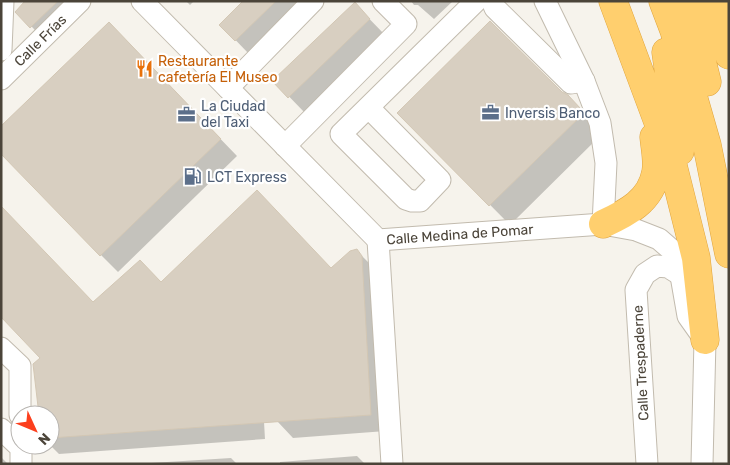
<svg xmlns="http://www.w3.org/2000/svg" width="730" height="465" font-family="Rubik,sans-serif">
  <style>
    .shadow { fill: #0003 }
    .building { fill: #d8cfc1; stroke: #d3c7b4 }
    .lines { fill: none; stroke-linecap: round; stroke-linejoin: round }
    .minor-casing { stroke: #c2bbae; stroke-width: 23 }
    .highway-casing { stroke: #e0a43c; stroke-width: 29 }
    .minor { stroke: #fff; stroke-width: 21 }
    .highway { stroke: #ffcf6e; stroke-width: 28 }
    .labels { text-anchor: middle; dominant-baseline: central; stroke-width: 4.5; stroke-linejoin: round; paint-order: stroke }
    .street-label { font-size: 14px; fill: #4b4439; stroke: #fff }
    .food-label { font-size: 14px; fill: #c56008; stroke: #fff; text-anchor: start }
    .service-label { font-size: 14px; fill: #4e5e75; stroke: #fff; text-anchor: start }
  </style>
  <rect width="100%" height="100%" fill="#f6f3ec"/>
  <!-- shadow -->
  <path class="shadow" d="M27 1H92L48 44 17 11Z
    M186 1H194L190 5Z
    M245 1H303L249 54 221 25Z
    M411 1H453L434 19 418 5H414Z
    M355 4 386 36 306 114 274 81Z
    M126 41 237 156 118 272 101 255Z
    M561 93 567 96 587 116 602 134 510 225 399 113Z
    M356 250 373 267 386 431 293 438 277 421 262 387 265 439 59 454 50 445V415H40L94 304 161 283 332 270Z
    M357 456 365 464H280V462Z
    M1 457 8 464H1Z
    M231 458 237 464H135Z"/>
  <!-- building -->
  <path class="building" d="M25 1H58L30 28 15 12Z
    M243 1H276L235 41 219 25Z
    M355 2 370 19 288 98 272 81Z
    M490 21 562 92 568 95 581 109 583 114 489 206 397 113Z
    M109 22 221 139 100 256 1 154V126Z
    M257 190 331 268 350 251 357 249 362 256 371 415 50 438V415H39L33 364 40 358 1 317V206L93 302 140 260 161 282Z"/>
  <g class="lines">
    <defs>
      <g id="minor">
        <path id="s1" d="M142 1 378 240 603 224 636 230 659 239 675 253 680 270 688 316 705 340 702 464"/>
        <path d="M492 1 495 8 571 83 584 81"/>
        <path d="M545 1 584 81 600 123 606 163 603 224"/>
        <path d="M1 50 3 1"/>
        <path id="s2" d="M1 79 80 1"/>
        <path d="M228 88 313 1"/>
        <path d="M369 108 440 180 420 201H412L406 199 341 134 476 1"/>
        <path d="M285 146 406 24 383 1"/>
        <path d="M378 240 392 464"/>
        <path d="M1 348 20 366V415"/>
        <path d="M1 429 21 448V464"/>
        <path d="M647 464 636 290 645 274 657 266 668 267 681 275"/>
      </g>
      <path id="highway" d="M613 1 670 154 696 258 705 340
        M663 1 674 30 707 145 729 254
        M687 1 707 82
        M714 1 729 55
        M666 52 680 151
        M603 224C627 213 651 201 656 172 658 161 655 148 654 137"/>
    </defs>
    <!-- minor casing -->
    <use href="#minor" class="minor-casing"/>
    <!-- highway casing -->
    <use href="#highway" class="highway-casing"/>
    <!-- minor -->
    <use href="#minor" class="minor"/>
    <!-- highway -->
    <use href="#highway" class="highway"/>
  </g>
  <!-- icons -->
  <defs>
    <symbol id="restaurant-bare" viewBox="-9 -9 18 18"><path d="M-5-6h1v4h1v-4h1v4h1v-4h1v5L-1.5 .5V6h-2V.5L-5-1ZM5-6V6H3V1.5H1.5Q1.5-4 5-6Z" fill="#e8710a" stroke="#fff" stroke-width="2.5" paint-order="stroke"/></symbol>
    <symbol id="office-bare" viewBox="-9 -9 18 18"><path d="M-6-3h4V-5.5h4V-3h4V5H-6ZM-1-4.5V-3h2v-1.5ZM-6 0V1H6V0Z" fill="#5c6f8a" stroke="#fff" stroke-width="2.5" paint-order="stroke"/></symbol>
    <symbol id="fuel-bare" viewBox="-9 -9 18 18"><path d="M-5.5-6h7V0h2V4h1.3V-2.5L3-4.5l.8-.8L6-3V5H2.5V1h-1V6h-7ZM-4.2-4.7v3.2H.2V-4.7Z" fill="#5c6f8a" stroke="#fff" stroke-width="2.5" paint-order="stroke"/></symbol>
  </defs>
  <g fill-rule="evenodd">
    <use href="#restaurant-bare" x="132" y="56" width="25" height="25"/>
    <use href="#office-bare" x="478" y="100" width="25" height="25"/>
    <use href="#office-bare" x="174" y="102" width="25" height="25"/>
    <use href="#fuel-bare" x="180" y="164" width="25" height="25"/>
  </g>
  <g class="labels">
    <!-- street labels -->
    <g class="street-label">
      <text stroke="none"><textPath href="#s2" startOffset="55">Calle Frías</textPath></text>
      <text stroke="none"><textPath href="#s1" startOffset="418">Calle Medina de Pomar</textPath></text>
      <text transform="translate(641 363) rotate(-93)">Calle Trespaderne</text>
    </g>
    <!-- food labels -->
    <g class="food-label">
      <text x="158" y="61">Restaurante<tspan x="158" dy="16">cafetería El Museo</tspan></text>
    </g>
    <!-- service labels -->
    <g class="service-label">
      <text x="201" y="106">La Ciudad<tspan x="201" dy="16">del Taxi</tspan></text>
      <text x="505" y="113">Inversis Banco</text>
      <text x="207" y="177">LCT Express</text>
    </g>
  </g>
  <!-- border -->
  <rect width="730" height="465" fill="none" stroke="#4b4439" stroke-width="5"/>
  <!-- north arrow -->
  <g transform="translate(35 430) rotate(134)"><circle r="24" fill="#ffffff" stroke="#b7b4b0"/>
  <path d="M0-4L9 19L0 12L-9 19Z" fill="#fc3f1d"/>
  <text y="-8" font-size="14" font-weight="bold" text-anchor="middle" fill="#4b4439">N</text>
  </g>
</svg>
